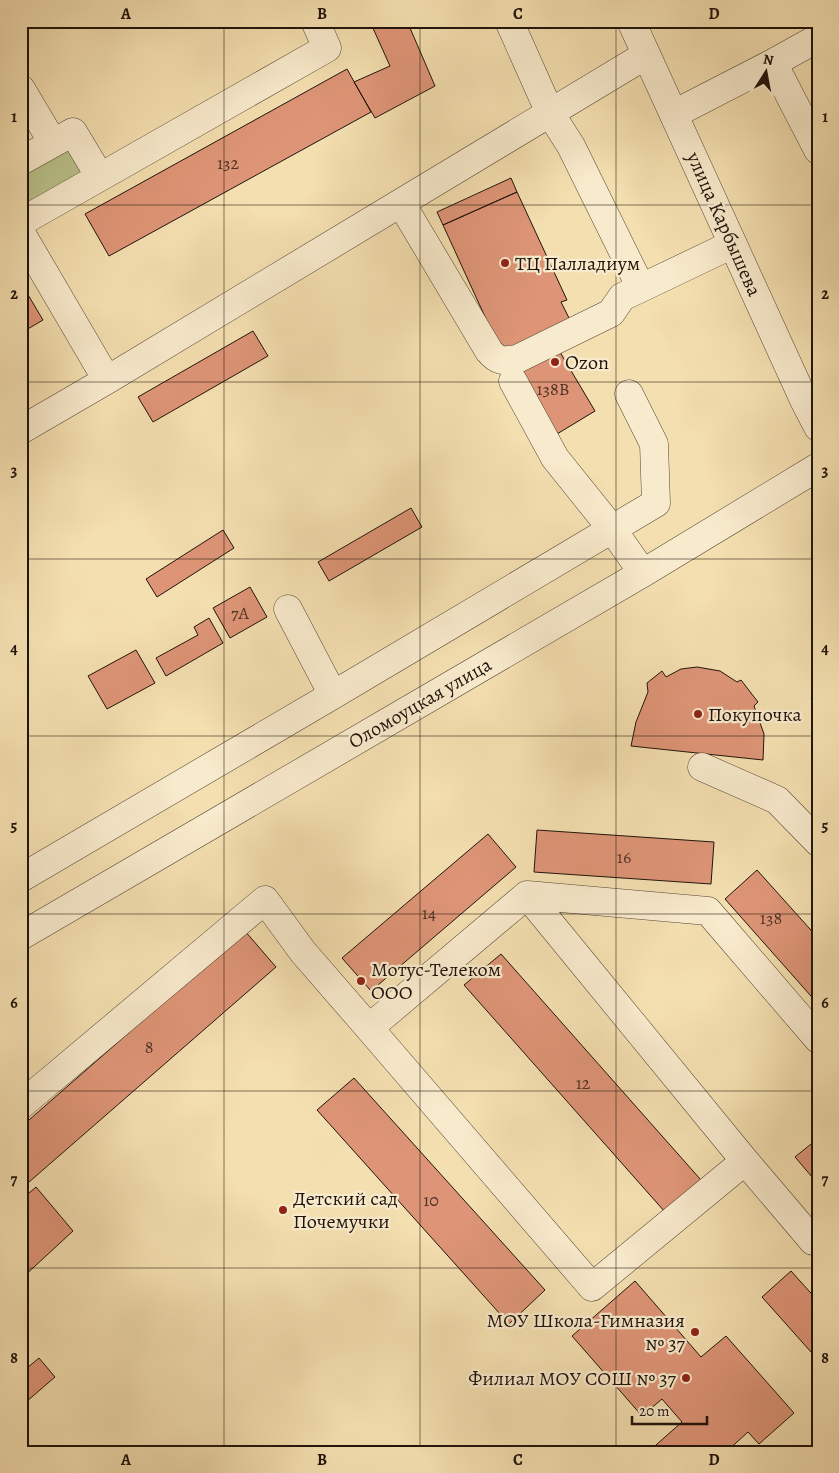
<svg xmlns="http://www.w3.org/2000/svg" width="839" height="1473" font-family="Alegreya,serif">
  <style>
    .green { fill: #bac28c; stroke: #6c6a4c }
    .building { fill: #de9577; stroke: #1f130b }
    .lines { fill: none; stroke-linecap: round; stroke-linejoin: round }
    .minor-casing { stroke: #544634; stroke-width: 29 }
    .minor { stroke: #f8eacc; stroke-width: 28 }
    .grid { fill: none; stroke: #1f130b; stroke-width: 1; stroke-opacity: 0.55 }
    .poi-dot { fill: #8f2418; stroke: #f8eacc; stroke-width: 2 }
    .labels { text-anchor: middle; dominant-baseline: central; stroke-width: 4.5; stroke-linejoin: round; paint-order: stroke }
    .number-label { font-size: 18px; fill: #4f3426 }
    .street-label { font-size: 20px; fill: #1f130b; stroke: #f8eacc }
    .poi-label { font-size: 20px; fill: #1f130b; stroke: #f8eacc; text-anchor: start }
    .neatline { fill: none; stroke: #1f130b; stroke-width: 2 }
    .grid-label { font-size: 16px; text-anchor: middle; font-weight: bold; fill: #1f130b }
  </style>
  <rect width="100%" height="100%" fill="#f4dfb0"/>
  <filter id="stains"><feTurbulence type="fractalNoise" baseFrequency=".004" numOctaves="4"/><feColorMatrix values="0 0 0 0 .2 0 0 0 0 .09 0 0 0 0 .02 0 0 0 .5 -.17"/></filter>
  <radialGradient id="worn" r=".72"><stop offset=".6" stop-color="#630" stop-opacity="0"/><stop offset="1" stop-color="#630" stop-opacity=".3"/></radialGradient>
  <!-- green -->
  <path class="green" d="M59 150H74L84 173 21 207V172Z"/>
  <!-- building -->
  <path class="building" d="M363 21H382L366 28Z
    M382 21H407L435 86 375 118 354 82 390 66 372 26Z
    M347 69 371 112 109 256 85 214Z
    M511 178 517 192 443 225 437 212Z
    M517 192 567 300 561 302 572 324 503 356 443 225Z
    M21 283 43 320 21 333Z
    M253 331 268 356 153 422 138 397Z
    M554 342 595 411 552 437 511 367Z
    M411 508 422 527 329 581 318 562Z
    M223 530 234 548 157 597 146 579Z
    M250 587 267 617 230 638 213 608Z
    M209 618 223 643 166 676 156 658 198 635 194 627Z
    M136 650 155 683 107 709 88 676Z
    M697 667 720 671 737 682 741 680 758 702 754 706 764 734 763 760 631 746 636 722 648 692 647 683 662 671 666 677 681 669Z
    M818 695V710L811 698Z
    M537 830 714 842 711 884 534 872Z
    M488 834 516 867 371 991 342 958Z
    M757 870 818 938V1004L725 899Z
    M245 931 276 967 21 1189V1127Z
    M501 954 701 1180 665 1212 464 985Z
    M354 1078 545 1290 509 1324 317 1110Z
    M816 1140 818 1141V1184L795 1157Z
    M36 1187 73 1231 21 1279V1200Z
    M791 1271 818 1301V1345L811 1352 762 1297Z
    M635 1281 701 1357 726 1336 794 1413 759 1444 748 1432 726 1452H648L682 1422 662 1399 642 1416 572 1336Z
    M39 1358 55 1377 26 1402 21 1397V1373Z"/>
  <g class="lines">
    <defs>
      <path id="minor" d="M509 21 550 113 571 146 641 288 733 244
        M631 21 804 400 818 427
        M773 63 818 150
        M21 89 53 143
        M674 114 773 63 818 38
        M21 161 73 132 100 177
        M401 203 489 351C498 362 504 361 517 359L611 313 622 297 641 288
        M21 222 327 48 315 21
        M21 233 107 380
        M513 381 555 458 612 529 643 573
        M21 430 107 380 646 55
        M288 609 333 695
        M702 767 777 800 818 842
        M21 878 333 695 656 503 654 444 629 394
        M527 895 745 1161
        M21 936 643 573 818 467
        M369 1028 592 1287 745 1161 813 1241 818 1237
        M21 1105 265 900 303 952 369 1028 527 895 708 911 818 1039"/>
    </defs>
    <!-- minor casing -->
    <use href="#minor" class="minor-casing"/>
    <!-- minor -->
    <use href="#minor" class="minor"/>
  </g>
  <!-- grid -->
  <path class="grid" d="M224 21V1452M420 21V1452M616 21V1452M21 205H818M21 382H818M21 559H818M21 736H818M21 914H818M21 1091H818M21 1268H818"/>
  <!-- markers -->
  <g class="poi-dot">
    <circle cx="505" cy="263" r="5"/>
    <circle cx="555" cy="362" r="5"/>
    <circle cx="698" cy="714" r="5"/>
    <circle cx="361" cy="981" r="5"/>
    <circle cx="283" cy="1210" r="5"/>
    <circle cx="695" cy="1332" r="5"/>
    <circle cx="686" cy="1378" r="5"/>
  </g>
  <g class="labels">
    <!-- number labels -->
    <g class="number-label">
      <text x="228" y="163">132</text>
      <text x="553" y="389">138В</text>
      <text x="240" y="613">7А</text>
      <text x="624" y="857">16</text>
      <text x="429" y="913">14</text>
      <text x="771" y="918">138</text>
      <text x="149" y="1047">8</text>
      <text x="583" y="1083">12</text>
      <text x="431" y="1200">10</text>
    </g>
    <!-- street labels -->
    <g class="street-label">
      <text transform="translate(724 224) rotate(66)">улица Карбышева</text>
      <text transform="translate(420 703) rotate(-30)">Оломоуцкая улица</text>
    </g>
    <!-- poi labels -->
    <g class="poi-label">
      <text x="515" y="263">ТЦ Палладиум</text>
      <text x="565" y="362">Ozon</text>
      <text x="708" y="714">Покупочка</text>
      <text x="371" y="969">Мотус-Телеком<tspan x="371" dy="23">ООО</tspan></text>
      <text x="293" y="1198">Детский сад<tspan x="293" dy="23">Почемучки</tspan></text>
      <text x="685" y="1320" text-anchor="end">МОУ Школа-Гимназия<tspan x="685" dy="23">№ 37</tspan></text>
      <text x="676" y="1378" text-anchor="end">Филиал МОУ СОШ № 37</text>
    </g>
  </g>
  <!-- margin -->
  <rect width="839" height="1473" fill="none" stroke="#f4dfb0" stroke-width="55"/>
  <!-- north arrow -->
  <g transform="translate(766 72) rotate(11)" stroke="#f8eacc" stroke-width="4" paint-order="stroke">
  <path d="M0-4L9 19L0 12L-9 19Z" fill="#1f130b"/>
  <text y="-8" font-size="14" font-weight="bold" text-anchor="middle" fill="#1f130b">N</text>
  </g>
  <!-- scale -->
  <path d="M632 1416v8h75v-8" fill="none" stroke="#1f130b" stroke-width="2.5"/>
  <text x="639" y="1416" font-size="15" fill="#1f130b" stroke="#f8eacc" stroke-width="4" paint-order="stroke">20 m</text>
  <rect x="28" y="28" width="784" height="1418" class="neatline"/>
  <g class="grid-label">
    <text x="126" y="19">A</text>
    <text x="322" y="19">B</text>
    <text x="518" y="19">C</text>
    <text x="714" y="19">D</text>
    <text x="14" y="122">1</text>
    <text x="825" y="122">1</text>
    <text x="14" y="299">2</text>
    <text x="825" y="299">2</text>
    <text x="14" y="476">3</text>
    <text x="825" y="476">3</text>
    <text x="14" y="654">4</text>
    <text x="825" y="654">4</text>
    <text x="14" y="831">5</text>
    <text x="825" y="831">5</text>
    <text x="14" y="1008">6</text>
    <text x="825" y="1008">6</text>
    <text x="14" y="1185">7</text>
    <text x="825" y="1185">7</text>
    <text x="14" y="1363">8</text>
    <text x="825" y="1363">8</text>
    <text x="126" y="1465">A</text>
    <text x="322" y="1465">B</text>
    <text x="518" y="1465">C</text>
    <text x="714" y="1465">D</text>
  </g>
  <rect width="100%" height="100%" filter="url(#stains)"/>
  <rect width="100%" height="100%" fill="url(#worn)"/>
</svg>
